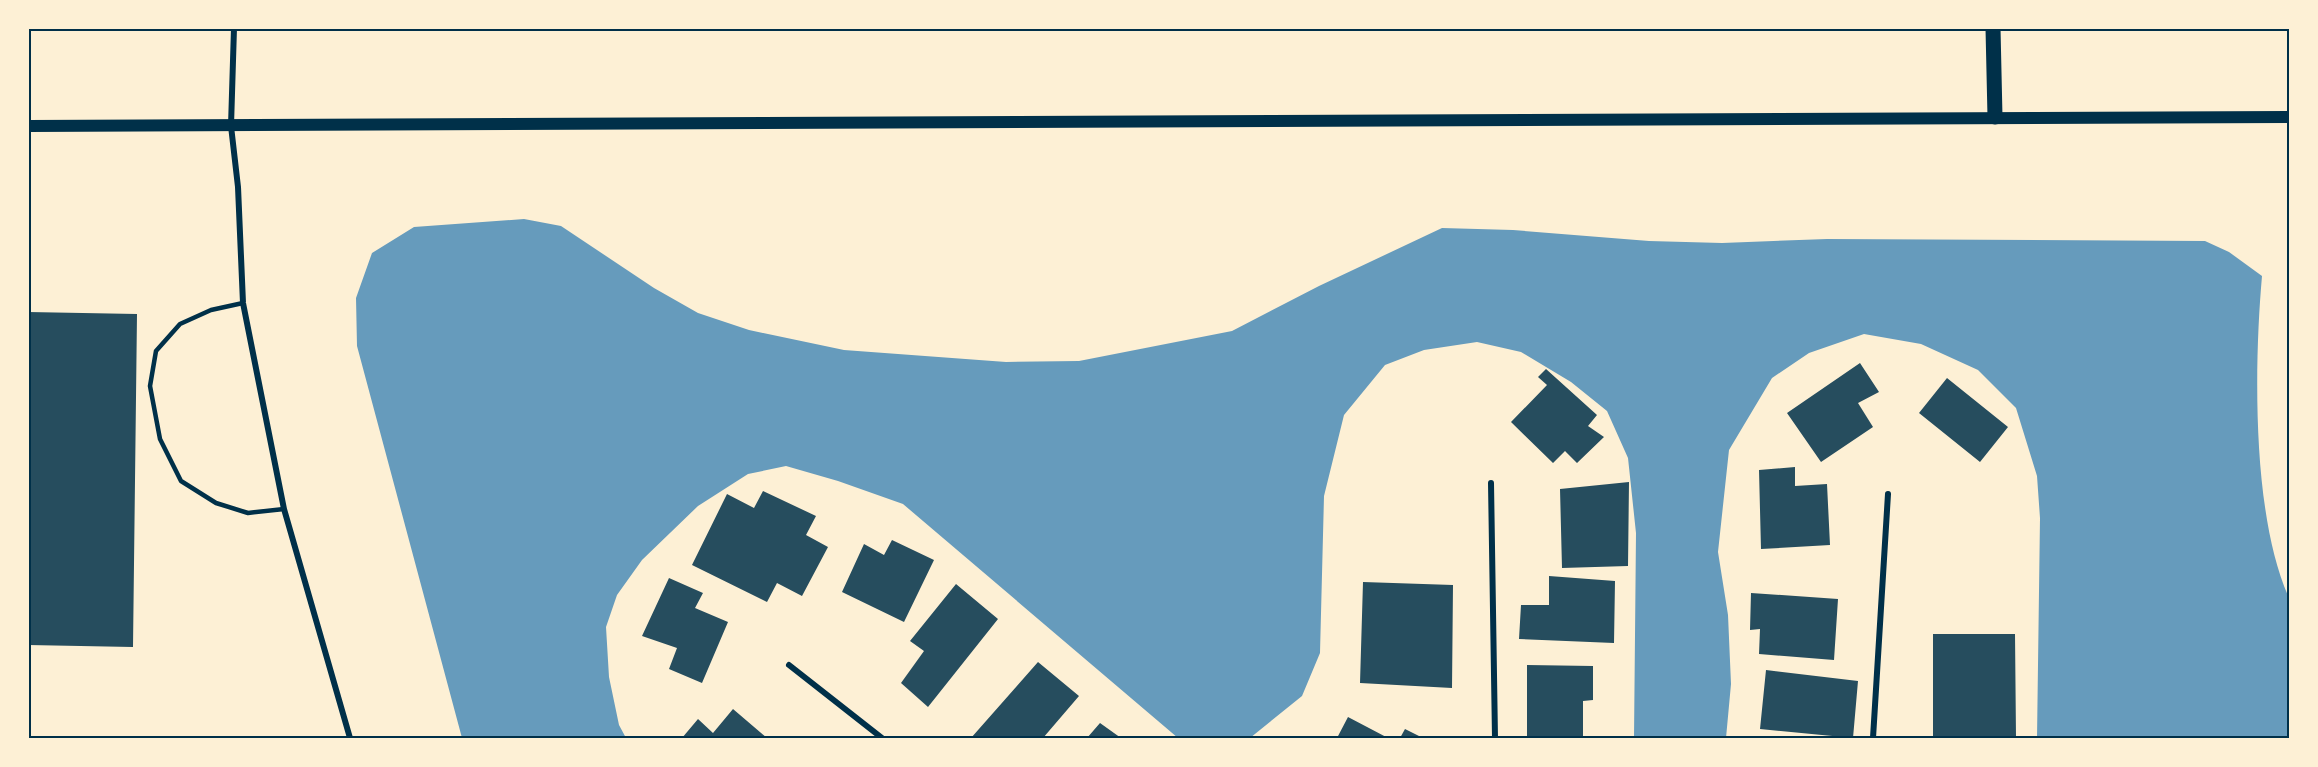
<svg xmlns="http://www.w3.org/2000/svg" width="2318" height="767" font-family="Mulish,sans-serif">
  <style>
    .water { fill: #669bbc }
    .building { fill: #264d5e }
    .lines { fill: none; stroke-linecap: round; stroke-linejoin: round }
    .service { stroke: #003049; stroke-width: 4.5 }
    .minor { stroke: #003049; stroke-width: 6 }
    .secondary { stroke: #003049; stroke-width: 12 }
    .primary { stroke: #003049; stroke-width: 15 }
    .neatline { fill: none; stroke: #003049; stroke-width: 2 }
  </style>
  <rect width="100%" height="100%" fill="#fdf0d5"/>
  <!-- water -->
  <path class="water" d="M524 219 561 226 654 288 698 313 749 330 844 350 1006 362 1079 361 1232 331 1319 286 1442 228 1513 230 1649 241 1722 243 1827 239 2205 241 2229 252 2262 276C2254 366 2252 516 2289 598V738H2037L2040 518 2037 476 2016 408 1978 370 1921 344 1864 334 1809 353 1772 378 1729 450 1718 552 1728 615 1731 684 1726 738H1634L1636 533 1628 458 1607 411 1571 382 1521 352 1477 342 1424 350 1385 365 1344 415 1324 496 1320 653 1302 696 1250 738H1178L903 504 838 481 786 466 748 474 698 506 642 560 617 595 606 627 609 677 619 725 626 738H462L357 346 356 298 372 253 414 227Z"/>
  <!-- building -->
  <path class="building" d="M28 312 137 314 133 647 28 645Z
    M1860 363 1879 392 1858 403 1873 427 1821 462 1787 413Z
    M1546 369 1597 415 1588 426 1604 437 1577 463 1565 451 1553 463 1511 422 1547 385 1538 377Z
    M1947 378 2008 427 1980 462 1919 413Z
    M1795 467V486L1827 484 1830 545 1761 549 1759 470Z
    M1629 482 1628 566 1562 568 1560 489Z
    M763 491 816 516 806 535 828 547 802 596 777 583 767 602 692 565 727 494 754 508Z
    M892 540 934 560 904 622 842 592 864 544 884 555Z
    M1549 576 1615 581 1614 643 1519 639 1521 605H1549Z
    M669 578 703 593 695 608 728 622 702 683 669 669 677 648 642 636Z
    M1363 582 1453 585 1452 688 1360 683Z
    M956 584 998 619 928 707 901 683 924 651 910 641Z
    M1751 593 1838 599 1834 660 1759 654 1760 629 1750 630Z
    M1933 634H2015L2016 738H1933Z
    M1038 662 1079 696 1043 738H971Z
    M1527 665 1593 666V700L1583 701V738H1527Z
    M1766 670 1858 681 1853 738 1760 729Z
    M733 709 767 738H682L698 719 713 733Z
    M1348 717 1388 738H1337Z
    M1100 723 1121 738H1087Z
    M1405 729 1423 738H1400Z"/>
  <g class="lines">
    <!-- service -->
    <path class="service" d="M243 303 211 310 180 324 156 351 150 386 160 439 181 481 216 503 248 513 284 509"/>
    <!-- minor -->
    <path class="minor" d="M234 28 231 126 238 187 243 303 284 509 350 738
      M1491 483 1495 738
      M789 665 882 738
      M1873 738 1888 494"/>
    <!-- secondary -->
    <path class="secondary" d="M28 126 2290 117"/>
    <!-- primary -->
    <path class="primary" d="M1993 28 1995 117"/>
  </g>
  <!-- border -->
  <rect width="2318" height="767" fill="none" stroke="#fdf0d5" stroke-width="60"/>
  <rect x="30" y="30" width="2258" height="707" class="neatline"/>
</svg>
